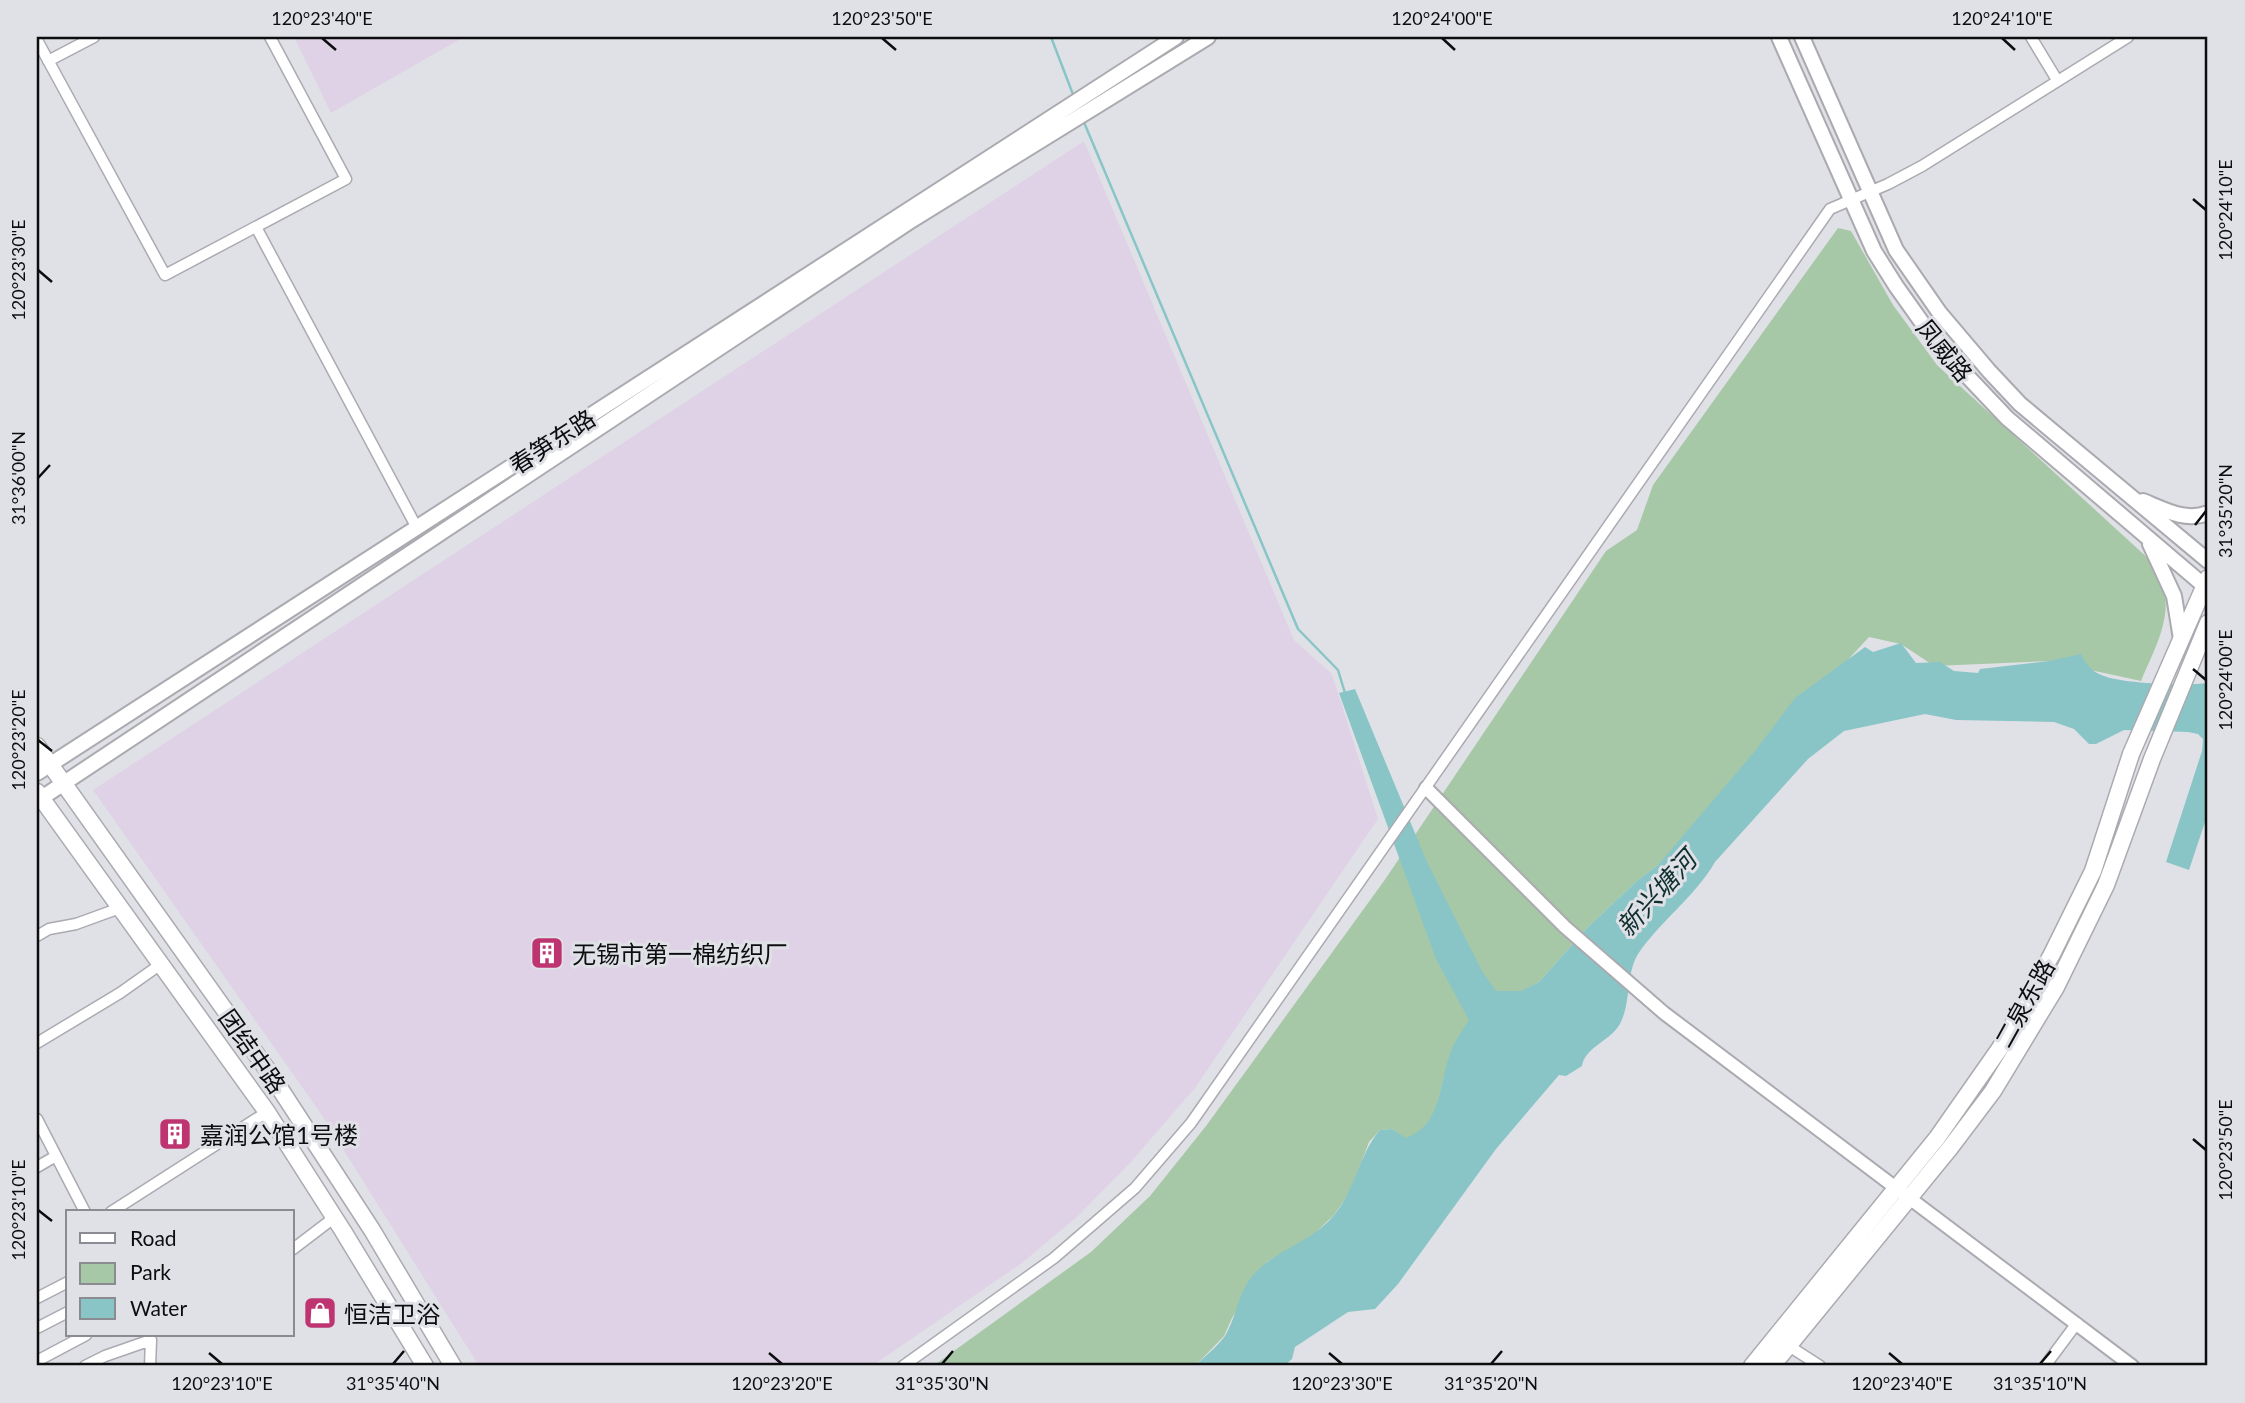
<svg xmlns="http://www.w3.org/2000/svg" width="2245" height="1403" font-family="Lato,'Noto Sans SC',sans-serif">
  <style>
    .industrial { fill: #dfd2e6 }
    .green { fill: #a6c8a6 }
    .water { fill: #89c5c6 }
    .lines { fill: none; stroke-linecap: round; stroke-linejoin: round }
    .stream { stroke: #89c5c6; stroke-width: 2.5 }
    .minor-casing { stroke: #aaaab0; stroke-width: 13 }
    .tertiary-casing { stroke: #aaaab0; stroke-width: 16 }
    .secondary-casing { stroke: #aaaab0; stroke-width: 18 }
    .primary-casing { stroke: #aaaab0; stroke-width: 19 }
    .minor { stroke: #fff; stroke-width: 10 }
    .tertiary { stroke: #fff; stroke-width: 12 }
    .secondary { stroke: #fff; stroke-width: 14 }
    .primary { stroke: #fff; stroke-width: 16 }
    .ticks { fill: none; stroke: #0c0d0f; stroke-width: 2.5 }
    .labels { text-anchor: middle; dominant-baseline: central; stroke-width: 6; stroke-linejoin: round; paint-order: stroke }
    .street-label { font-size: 24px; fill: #0c0d0f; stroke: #e0e1e7 }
    .poi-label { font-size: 24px; fill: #0c0d0f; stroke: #e0e1e7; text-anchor: start }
    .water-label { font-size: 26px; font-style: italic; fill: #0f2f2f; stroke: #e0e1e7 }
    .neatline { fill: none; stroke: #0c0d0f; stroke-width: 2.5 }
    .ticks-label { font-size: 18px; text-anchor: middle; fill: #0c0d0f }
  </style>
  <rect width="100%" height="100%" fill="#e0e1e7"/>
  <!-- industrial -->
  <path class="industrial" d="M294 37H464L331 113Z
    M1084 141 1294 640 1332 674 1378 819 1195 1088 1131 1162 1077 1217 1022 1263 872 1366H479L321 1114 93 790Z"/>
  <!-- green -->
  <path class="green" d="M1838 228 1851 231 1893 305 1937 365 2151 561C2155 569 2160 577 2163 586 2173 618 2153 652 2141 681L2049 661 1934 666 1901 644 1869 637 1658 865 1638 880 1588 927 1539 982 1522 991H1496L1444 1076 1436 1111 1419 1134 1406 1139 1392 1129 1380 1130 1369 1142 1350 1192 1334 1215 1312 1236 1267 1262 1232 1318 1224 1336 1195 1366H933L1091 1252 1150 1196 1206 1126 1384 881 1606 551 1637 530 1653 485Z"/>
  <!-- water -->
  <path class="water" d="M1901 643 1916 663 1940 662 1954 671 1978 673 1980 669 2049 661 2081 654C2085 662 2090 670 2099 674 2118 684 2186 686 2208 683V813L2189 870 2166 862 2202 751 2203 739 2198 734 2188 732 2124 730 2096 744H2089L2074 729 2054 722 1956 720 1925 714 1844 731 1808 759 1715 862C1695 897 1661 920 1638 954 1625 975 1632 1006 1618 1027 1607 1042 1585 1048 1582 1066L1566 1076 1559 1075 1496 1149 1398 1284 1375 1309 1348 1312 1295 1347 1292 1359 1284 1366H1195C1204 1357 1217 1347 1225 1336 1237 1316 1238 1292 1254 1274 1277 1249 1314 1241 1335 1214 1356 1188 1359 1154 1380 1130L1392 1129 1406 1138C1444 1124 1438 1081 1452 1049 1456 1039 1463 1029 1469 1020L1436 959 1339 693 1355 689 1427 862 1482 971 1496 991H1521L1539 982 1588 927 1638 880 1658 865 1755 751 1795 698 1865 647 1873 652Z"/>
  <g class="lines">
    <!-- stream -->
    <path class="stream" d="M1051 37 1074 97
      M1083 120 1298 629 1338 670 1345 693"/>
    <defs>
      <path id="minor" d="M2031 37 2057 80
        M37 40 165 275 346 179 270 37
        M48 61 94 37
        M256 227 417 528
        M37 936 49 929 76 924 120 908
        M37 1043 120 993 161 964
        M37 1119 85 1212
        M37 1167 56 1156
        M111 1212 267 1112
        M293 1249 335 1217
        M37 1298 68 1282
        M37 1328 68 1312
        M149 1336 151 1340 150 1366
        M1789 1346 1820 1366
        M37 1361 86 1335
        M85 1366 105 1356 151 1340
        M903 1366 1054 1258 1135 1188 1191 1123 1830 209 1888 184 1922 166 2128 37
        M2045 1366 2077 1323"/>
      <path id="tertiary" d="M1426 788 1565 927 1664 1013 2132 1366"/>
      <path id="secondary" d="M1779 37 1874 251 1896 286 1923 324 1953 361 2007 418 2208 589
        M1802 37 1896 250 1939 312 1989 371 2020 404 2208 561
        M2143 501C2165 510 2186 522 2208 513
        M2150 544 2174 596 2181 639
        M37 773 1176 37
        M37 801 912 220 1208 37"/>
      <path id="primary" d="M37 746 271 1075 372 1230 453 1366
        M37 792 267 1112 343 1231 425 1366
        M1752 1366 1937 1138 2000 1048 2052 954 2093 871 2131 754 2208 578
        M1772 1366 1950 1148 1993 1091 2056 987 2106 885 2152 759 2208 623"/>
    </defs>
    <!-- minor casing -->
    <use href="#minor" class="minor-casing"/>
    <!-- tertiary casing -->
    <use href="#tertiary" class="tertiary-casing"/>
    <!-- secondary casing -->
    <use href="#secondary" class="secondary-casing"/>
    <!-- primary casing -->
    <use href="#primary" class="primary-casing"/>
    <!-- minor -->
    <use href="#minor" class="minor"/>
    <!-- tertiary -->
    <use href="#tertiary" class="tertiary"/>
    <!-- secondary -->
    <use href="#secondary" class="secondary"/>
    <!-- primary -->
    <use href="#primary" class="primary"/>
  </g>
  <!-- ticks -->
  <path class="ticks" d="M322 38 336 50M882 38 896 50M1442 38 1455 50M2002 38 2015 50M2193 199 2206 210M38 270 52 282M38 478 50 465M2195 525 2206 511M2193 669 2206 680M38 740 52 751M2193 1139 2206 1150M38 1210 52 1221M209 1353 222 1364M769 1353 782 1364M1329 1353 1342 1364M1889 1353 1902 1364M393 1364 404 1351M942 1364 953 1351M1491 1364 1502 1351M2040 1364 2051 1351"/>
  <!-- icons -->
  <defs>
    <symbol id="building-square" viewBox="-11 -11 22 22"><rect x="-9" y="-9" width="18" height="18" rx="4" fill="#be3470" stroke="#e0e1e7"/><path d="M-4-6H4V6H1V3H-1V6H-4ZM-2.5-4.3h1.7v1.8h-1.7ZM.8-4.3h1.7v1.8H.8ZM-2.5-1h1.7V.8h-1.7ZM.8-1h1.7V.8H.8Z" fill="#fff"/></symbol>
    <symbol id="shop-square" viewBox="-11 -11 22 22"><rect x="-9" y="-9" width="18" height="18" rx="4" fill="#be3470" stroke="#e0e1e7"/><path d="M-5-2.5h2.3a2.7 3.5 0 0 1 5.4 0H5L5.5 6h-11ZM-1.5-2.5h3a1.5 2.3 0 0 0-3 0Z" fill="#fff"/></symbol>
  </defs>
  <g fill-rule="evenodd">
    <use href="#building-square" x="528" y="934" width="38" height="38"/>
    <use href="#building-square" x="156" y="1115" width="38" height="38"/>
    <use href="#shop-square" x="301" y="1294" width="38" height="38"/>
  </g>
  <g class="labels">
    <!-- street labels -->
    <g class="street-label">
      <text transform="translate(1945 350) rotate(51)">凤威路</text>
      <text transform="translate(552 441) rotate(-33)">春笋东路</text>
      <text transform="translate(2024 1003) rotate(-61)">二泉东路</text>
      <text transform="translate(253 1051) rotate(55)">团结中路</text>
    </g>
    <!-- poi labels -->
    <g class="poi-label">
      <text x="572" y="953">无锡市第一棉纺织厂</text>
      <text x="200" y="1134">嘉润公馆1号楼</text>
      <text x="344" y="1313">恒洁卫浴</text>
    </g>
    <!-- water labels -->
    <g class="water-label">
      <text transform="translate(1656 893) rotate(-48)">新兴塘河</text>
    </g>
  </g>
  <!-- border -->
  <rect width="2245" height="1403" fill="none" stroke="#e0e1e7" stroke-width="77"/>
  <!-- legend -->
  <rect x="66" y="1210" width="228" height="126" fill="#e0e1e7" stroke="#8b8c91" stroke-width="2"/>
  <rect x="80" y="1233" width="35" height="10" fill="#ffffff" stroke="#8b8c91" stroke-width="2"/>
  <text x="130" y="1246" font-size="21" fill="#0c0d0f">Road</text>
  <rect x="80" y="1263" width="35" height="21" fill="#a6c8a6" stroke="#8b8c91" stroke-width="2"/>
  <text x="130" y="1280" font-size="21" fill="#0c0d0f">Park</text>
  <rect x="80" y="1298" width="35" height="21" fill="#89c5c6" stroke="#8b8c91" stroke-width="2"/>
  <text x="130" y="1316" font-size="21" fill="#0c0d0f">Water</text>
  <rect x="38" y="38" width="2168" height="1326" class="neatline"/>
  <g class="ticks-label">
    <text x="322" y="25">120°23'40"E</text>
    <text x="882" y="25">120°23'50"E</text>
    <text x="1442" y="25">120°24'00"E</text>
    <text x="2002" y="25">120°24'10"E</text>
    <text transform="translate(2226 210) rotate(-90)" y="6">120°24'10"E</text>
    <text transform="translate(19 270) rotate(-90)" y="6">120°23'30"E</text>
    <text transform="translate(19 478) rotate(-90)" y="6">31°36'00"N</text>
    <text transform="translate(2226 511) rotate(-90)" y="6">31°35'20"N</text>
    <text transform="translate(2226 680) rotate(-90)" y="6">120°24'00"E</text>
    <text transform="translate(19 740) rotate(-90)" y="6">120°23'20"E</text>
    <text transform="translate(2226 1150) rotate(-90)" y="6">120°23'50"E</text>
    <text transform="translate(19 1210) rotate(-90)" y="6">120°23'10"E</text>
    <text x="222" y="1390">120°23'10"E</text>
    <text x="393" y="1390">31°35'40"N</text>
    <text x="782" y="1390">120°23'20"E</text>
    <text x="942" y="1390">31°35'30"N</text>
    <text x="1342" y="1390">120°23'30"E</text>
    <text x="1491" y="1390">31°35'20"N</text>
    <text x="1902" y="1390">120°23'40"E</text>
    <text x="2040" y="1390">31°35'10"N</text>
  </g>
</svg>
